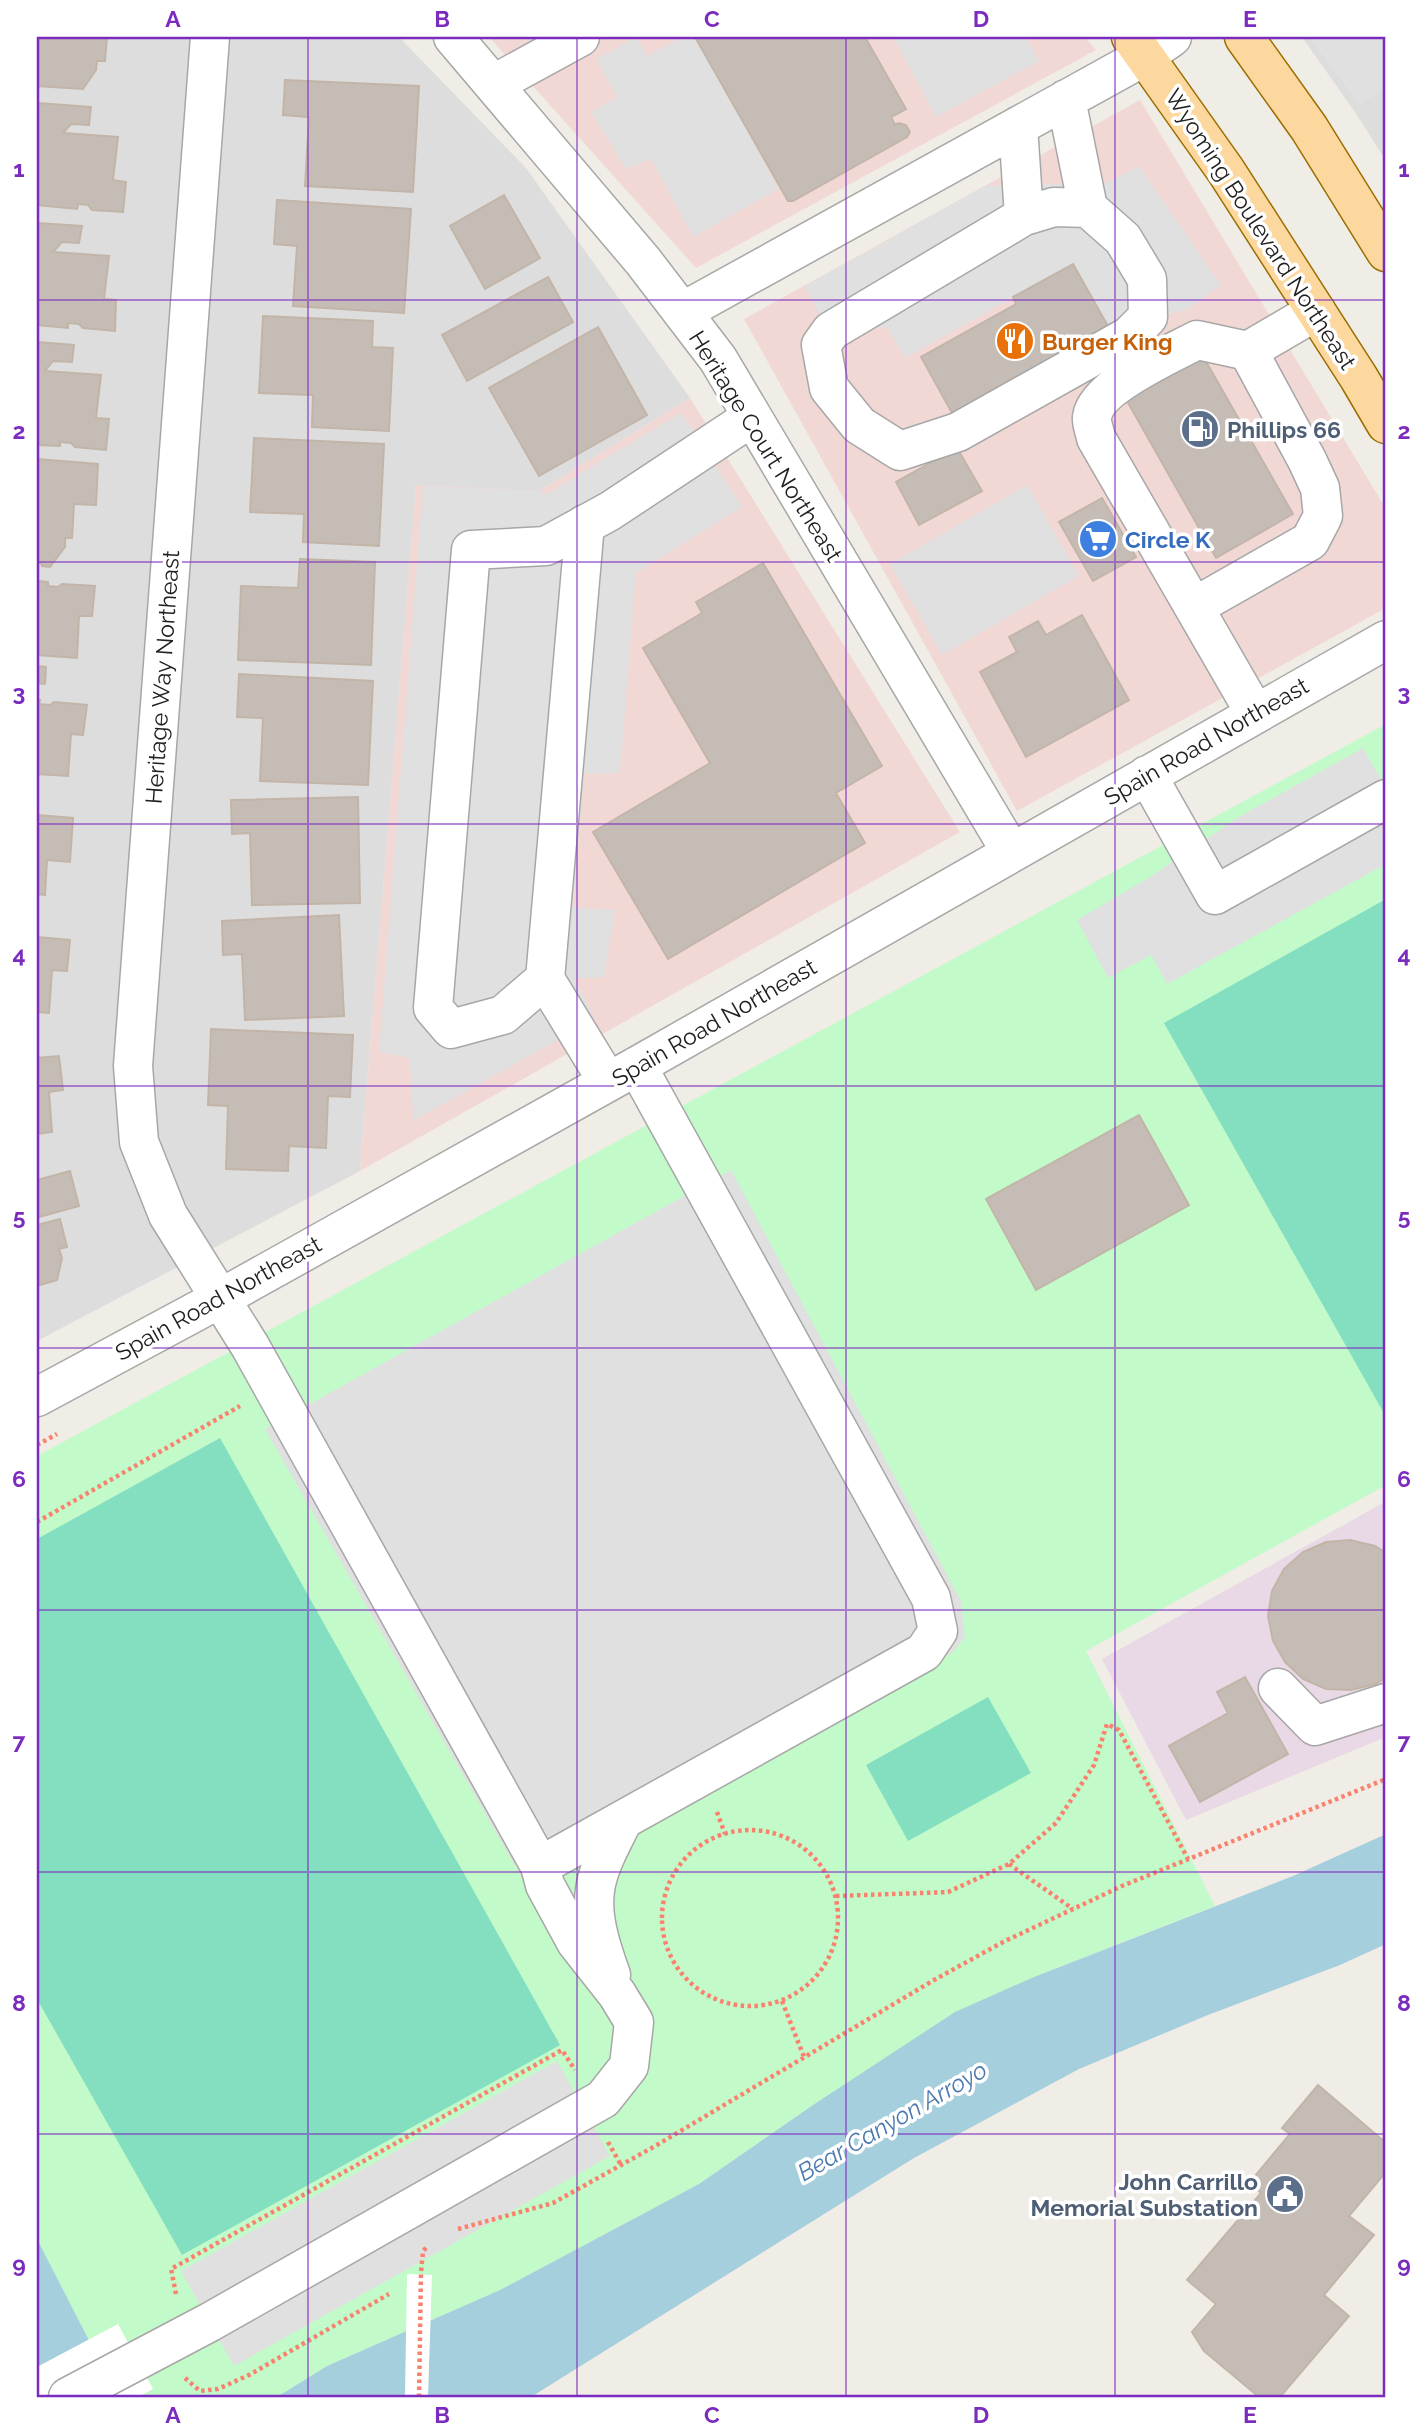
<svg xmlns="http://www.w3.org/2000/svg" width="1423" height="2434" font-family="Raleway,sans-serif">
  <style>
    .residential { fill: #dedddd }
    .commercial { fill: #f1d8d5 }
    .industrial { fill: #e9d8e5 }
    .park { fill: #c3faca }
    .pitch { fill: #84dfc0 }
    .parking { fill: #e0e0e0 }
    .water { fill: #a6cfde }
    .pier { fill: #fff }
    .building { fill: #c5bdb5; stroke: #c2b5a8; stroke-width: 2 }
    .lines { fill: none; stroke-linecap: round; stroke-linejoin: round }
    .minor-casing { stroke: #a7a7a7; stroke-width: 41 }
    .major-casing { stroke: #9b6e00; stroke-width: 41 }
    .path { stroke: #fa816d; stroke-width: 4.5; stroke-dasharray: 3.5 3.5; stroke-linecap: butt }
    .minor { stroke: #fff; stroke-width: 38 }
    .major { stroke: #fcd89f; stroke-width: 38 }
    .grid { fill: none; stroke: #7b2cbf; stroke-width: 2; stroke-opacity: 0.55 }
    .labels { text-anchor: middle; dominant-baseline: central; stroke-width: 7; stroke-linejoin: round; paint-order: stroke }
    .street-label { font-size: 23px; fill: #202020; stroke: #fff }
    .food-label { font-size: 23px; font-weight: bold; fill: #c56008; stroke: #fff; text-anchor: start }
    .service-label { font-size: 23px; font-weight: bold; fill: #4e5e75; stroke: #fff; text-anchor: start }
    .shop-label { font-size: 23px; font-weight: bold; fill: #366cbe; stroke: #fff; text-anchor: start }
    .water-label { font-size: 24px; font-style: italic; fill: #4b79b0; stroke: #fff }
    .neatline { fill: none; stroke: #7b2cbf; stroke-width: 2.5 }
    .grid-label { font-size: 23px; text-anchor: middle; font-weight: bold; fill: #7b2cbf }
  </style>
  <rect width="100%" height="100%" fill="#f0ede6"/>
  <!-- residential -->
  <path class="residential" d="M37 37H399L526 168 690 398 539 491 416 486 360 1171 37 1341Z
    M1302 37H1386V161L1357 115Z"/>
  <!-- commercial -->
  <path class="commercial" d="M489 37H1085L1096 50 696 268Z
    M1140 100 1386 509V608L1017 811 744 319Z
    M690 398 960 832 360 1171 416 485 539 491Z"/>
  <!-- industrial -->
  <path class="industrial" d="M1385 1502 1386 1737 1186 1820 1102 1659Z"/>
  <!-- park -->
  <path class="park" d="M1386 724V1485L1086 1651 1215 1906 1034 1977 813 2105 699 2184 500 2290 327 2366 277 2397H37V1456Z"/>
  <!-- pitch -->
  <path class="pitch" d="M1386 899V1417L1164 1023Z
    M220 1438 560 2045 182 2255 37 1999V1539Z
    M988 1697 1031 1773 908 1841 866 1765Z"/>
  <!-- parking -->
  <path class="parking" d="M637 37 646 56 683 37H695L779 189 693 237 651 159 626 169 591 112 617 97 596 59Z
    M893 37H1026L1039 61 936 117Z
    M1309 37H1386V87L1360 105Z
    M1139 166 1221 285 1186 310 1108 326 1073 264 905 358 888 328 821 318 805 286 985 186 1107 183Z
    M681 413 742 507 636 573 620 773 584 774 573 907 615 910 604 978H574L595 1019 413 1121 410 1058 379 1052 423 486 539 491 547 494Z
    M1027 485 1079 576 942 655 890 564Z
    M1363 748 1386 788V864L1167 984 1151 955 1108 978 1077 920 1150 877 1237 818Z
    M731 1170 961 1601 965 1637 953 1652 530 1892 265 1429Z
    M557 2061 610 2156 234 2366 181 2271Z"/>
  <!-- water -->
  <path class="water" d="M1386 1834V1944L1340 1965 1208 2015 1079 2069 914 2158 531 2397H277L327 2366 500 2290 699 2184 813 2105 955 2012 1034 1977 1293 1876Z
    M37 2239 118 2397H37Z"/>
  <!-- pier -->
  <path class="pier" d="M407 2274 432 2275 428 2397H405Z
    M118 2324 153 2389 138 2397H37V2367Z"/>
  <!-- building -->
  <path class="building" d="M37 37H107L105 61H97L96 70 83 89 37 86Z
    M695 37H865L906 109 891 117 895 125 899 123 906 125 910 132 907 137 793 201H788Z
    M285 80 419 86 413 192 305 186 309 117 283 115Z
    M37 103 91 107 89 125 71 124 63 133 118 137 113 180 126 182 123 212 92 210 88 205 78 204 77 209 37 205Z
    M504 195 540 258 485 289 450 226Z
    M277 200 411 209 404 313 293 306 297 246 274 244Z
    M37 223 82 226 79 243 62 242 53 252 109 256 104 299 116 300 115 331 83 328 79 324 68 323V328L37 325Z
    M1073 264 1108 326 952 413 921 357 1016 304 1013 297Z
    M548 277 573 322 467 381 442 335Z
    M263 316 373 321 372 347 393 348 389 431 312 427 313 395 259 393Z
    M598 327 647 415 539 476 489 388Z
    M37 342 74 345 72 362 53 361 45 371 101 375 96 418 109 419 106 450 75 447 71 443 60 442V446L37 445Z
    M1200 351 1293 514 1216 558 1123 394Z
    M254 438 384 444 379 546 303 542 304 514 250 512Z
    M957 448 982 491 919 525 896 482Z
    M37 459 98 464 96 505 74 504 72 538H65V547L50 567 42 566 41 563H37Z
    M1102 498 1136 557 1093 581 1059 522Z
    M300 559 375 562 371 665 238 660 241 586 298 588Z
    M763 563 882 766 836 793 865 843 668 959 593 832 710 763 643 648 702 613 696 602Z
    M37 581 48 582V586L58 587 62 584 95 586 92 616H79L77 658 37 655Z
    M1082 615 1129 700 1026 757 980 672 1017 652 1009 637 1038 621 1046 635Z
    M37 666 46 667 45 684 37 683Z
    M239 674 373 681 368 785 260 781 263 718 237 717Z
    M37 700H40L39 704 50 705 54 702 87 705 83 735 71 734 68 776 37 774Z
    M358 797 360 903 252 905 250 833 232 834 231 800Z
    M37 815 73 818 70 862 47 860 45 895 38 894 37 905Z
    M339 915 344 1016 245 1020 242 954 223 955 222 921Z
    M37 937 70 940 67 971 52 970 49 1013 37 1012Z
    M211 1029 353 1035 350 1097 328 1096 326 1148 289 1146 288 1171 226 1169 228 1106 208 1105Z
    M59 1056 63 1090 49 1092 52 1132 37 1134V1058Z
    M1139 1115 1189 1205 1036 1290 986 1199Z
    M70 1171 79 1206 39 1217 37 1212V1180Z
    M60 1219 67 1247 59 1249 62 1258 57 1280 37 1286V1225Z
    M1350 1540 1375 1546 1386 1553V1677L1376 1684 1351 1690 1326 1689 1303 1679 1285 1662 1273 1641 1268 1616 1272 1591 1284 1569 1303 1552 1326 1542Z
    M1245 1677 1288 1754 1200 1802 1169 1746 1228 1713 1217 1692Z
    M1318 2085 1386 2143V2172L1349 2216 1374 2235 1324 2295 1349 2316 1280 2397H1259L1204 2351 1192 2332 1216 2304 1187 2280 1261 2193 1249 2183 1290 2134 1282 2128Z"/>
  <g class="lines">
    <defs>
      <path id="minor" d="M453 37 643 261 718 359 1011 852
        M494 84 580 37
        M1066 99 1088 208 1123 239 1147 279 1148 317 1129 336 958 432 900 451 859 425 829 388 821 345 831 331 1024 216 1054 207 1088 208
        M1018 126 1024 216
        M682 312 1145 56 1172 37
        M585 524 545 979 503 1015 451 1029 433 1008 471 550 546 546 610 511 752 417
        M1194 607 1310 541 1323 516 1320 488 1307 460 1248 351
        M1255 713 1096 438C1095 432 1091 423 1092 417 1096 386 1171 354 1197 340L1248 351 1316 311
        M1147 775 1215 895 1386 799
        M545 979 608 1082
        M37 1397 221 1298 637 1066 1386 640
        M1278 1688 1315 1726 1386 1703
        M540 1866 924 1652 938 1631 931 1598 637 1066
        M611 1975C602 1950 591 1918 595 1890 598 1866 613 1841 623 1820
        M68 2397 210 2322 603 2099 629 2066 634 2022 617 1994 576 1942 545 1885 540 1866 250 1346 168 1215 139 1142 133 1066 210 37"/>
      <path id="major" d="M1131 37 1226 171 1359 378 1386 424
        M1244 37 1309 128 1386 252"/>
    </defs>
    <!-- minor casing -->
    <use href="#minor" class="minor-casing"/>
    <!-- major casing -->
    <use href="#major" class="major-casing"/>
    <!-- path -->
    <path class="path" d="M37 1445 57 1434
      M37 1522 240 1406
      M717 1812 725 1834
      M662 1918a88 88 0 1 1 176 0a88 88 0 1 1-176 0Z
      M1009 1864 1073 1909
      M836 1896 948 1892 1009 1864 1056 1823 1094 1765 1107 1724 1119 1730 1188 1859
      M782 2001 804 2057
      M608 2142 621 2165
      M458 2229 553 2203 657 2145 934 1980 1005 1941 1122 1886 1386 1779
      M176 2294 171 2269 562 2050 575 2070
      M185 2378 200 2391 218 2389 249 2375 389 2294
      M419 2397 421 2272 423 2251 427 2247"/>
    <!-- minor -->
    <use href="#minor" class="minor"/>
    <!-- major -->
    <use href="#major" class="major"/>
  </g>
  <!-- grid -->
  <path class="grid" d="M308 37V2397M577 37V2397M846 37V2397M1115 37V2397M37 300H1386M37 562H1386M37 824H1386M37 1086H1386M37 1348H1386M37 1610H1386M37 1872H1386M37 2134H1386"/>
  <!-- icons -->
  <defs>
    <symbol id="restaurant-disc" viewBox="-11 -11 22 22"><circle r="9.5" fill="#e8710a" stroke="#fff"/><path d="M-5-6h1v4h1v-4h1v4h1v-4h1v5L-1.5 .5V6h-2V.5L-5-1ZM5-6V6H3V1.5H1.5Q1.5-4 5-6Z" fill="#fff"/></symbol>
    <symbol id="fuel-disc" viewBox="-11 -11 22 22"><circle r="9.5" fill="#5c6f8a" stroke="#fff"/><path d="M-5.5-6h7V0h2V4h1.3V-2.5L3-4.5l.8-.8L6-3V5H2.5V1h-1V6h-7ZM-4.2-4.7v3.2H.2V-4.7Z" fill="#fff"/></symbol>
    <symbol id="supermarket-disc" viewBox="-11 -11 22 22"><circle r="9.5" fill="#3f7fe0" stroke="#fff"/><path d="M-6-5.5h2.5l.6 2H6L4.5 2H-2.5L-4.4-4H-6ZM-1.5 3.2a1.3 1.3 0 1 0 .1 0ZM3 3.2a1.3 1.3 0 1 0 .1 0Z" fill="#fff"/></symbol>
    <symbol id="civic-disc" viewBox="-11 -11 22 22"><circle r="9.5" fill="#5c6f8a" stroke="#fff"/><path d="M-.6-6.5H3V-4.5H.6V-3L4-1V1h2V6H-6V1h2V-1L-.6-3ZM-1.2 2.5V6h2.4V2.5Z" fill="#fff"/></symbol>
  </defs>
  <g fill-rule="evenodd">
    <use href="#restaurant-disc" x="993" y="319" width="44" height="44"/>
    <use href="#fuel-disc" x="1178" y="407" width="44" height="44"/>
    <use href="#supermarket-disc" x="1076" y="517" width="44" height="44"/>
    <use href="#civic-disc" x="1263" y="2172" width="44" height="44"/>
  </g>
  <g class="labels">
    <!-- street labels -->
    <g class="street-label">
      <text transform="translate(1261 229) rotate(57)">Wyoming Boulevard Northeast</text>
      <text transform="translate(766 446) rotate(58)">Heritage Court Northeast</text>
      <text transform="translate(162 677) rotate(-86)">Heritage Way Northeast</text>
      <text transform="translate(1206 741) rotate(-30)">Spain Road Northeast</text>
      <text transform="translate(714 1022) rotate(-30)">Spain Road Northeast</text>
      <text transform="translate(218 1298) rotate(-29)">Spain Road Northeast</text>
    </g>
    <!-- food labels -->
    <g class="food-label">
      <text x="1042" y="341">Burger King</text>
    </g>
    <!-- service labels -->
    <g class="service-label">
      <text x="1227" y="429">Phillips 66</text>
      <text x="1258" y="2181" text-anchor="end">John Carrillo<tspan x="1258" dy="26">Memorial Substation</tspan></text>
    </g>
    <!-- shop labels -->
    <g class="shop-label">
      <text x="1125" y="539">Circle K</text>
    </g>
    <!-- water labels -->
    <g class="water-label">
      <text transform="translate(892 2121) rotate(-30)">Bear Canyon Arroyo</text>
    </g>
  </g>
  <!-- border -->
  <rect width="1423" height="2434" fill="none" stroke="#ffffff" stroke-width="77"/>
  <rect x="38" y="38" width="1346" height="2358" class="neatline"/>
  <g class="grid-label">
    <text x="173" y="27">A</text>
    <text x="442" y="27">B</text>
    <text x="712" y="27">C</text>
    <text x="981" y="27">D</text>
    <text x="1250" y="27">E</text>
    <text x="19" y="177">1</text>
    <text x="1404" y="177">1</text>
    <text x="19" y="439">2</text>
    <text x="1404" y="439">2</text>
    <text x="19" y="701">3</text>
    <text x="1404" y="701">3</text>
    <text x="19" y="963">4</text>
    <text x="1404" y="963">4</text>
    <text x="19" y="1225">5</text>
    <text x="1404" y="1225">5</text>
    <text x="19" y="1487">6</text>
    <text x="1404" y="1487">6</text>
    <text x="19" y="1749">7</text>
    <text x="1404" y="1749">7</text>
    <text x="19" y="2011">8</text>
    <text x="1404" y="2011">8</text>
    <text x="19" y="2273">9</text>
    <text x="1404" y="2273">9</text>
    <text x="173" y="2423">A</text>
    <text x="442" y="2423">B</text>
    <text x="712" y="2423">C</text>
    <text x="981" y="2423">D</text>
    <text x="1250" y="2423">E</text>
  </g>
</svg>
